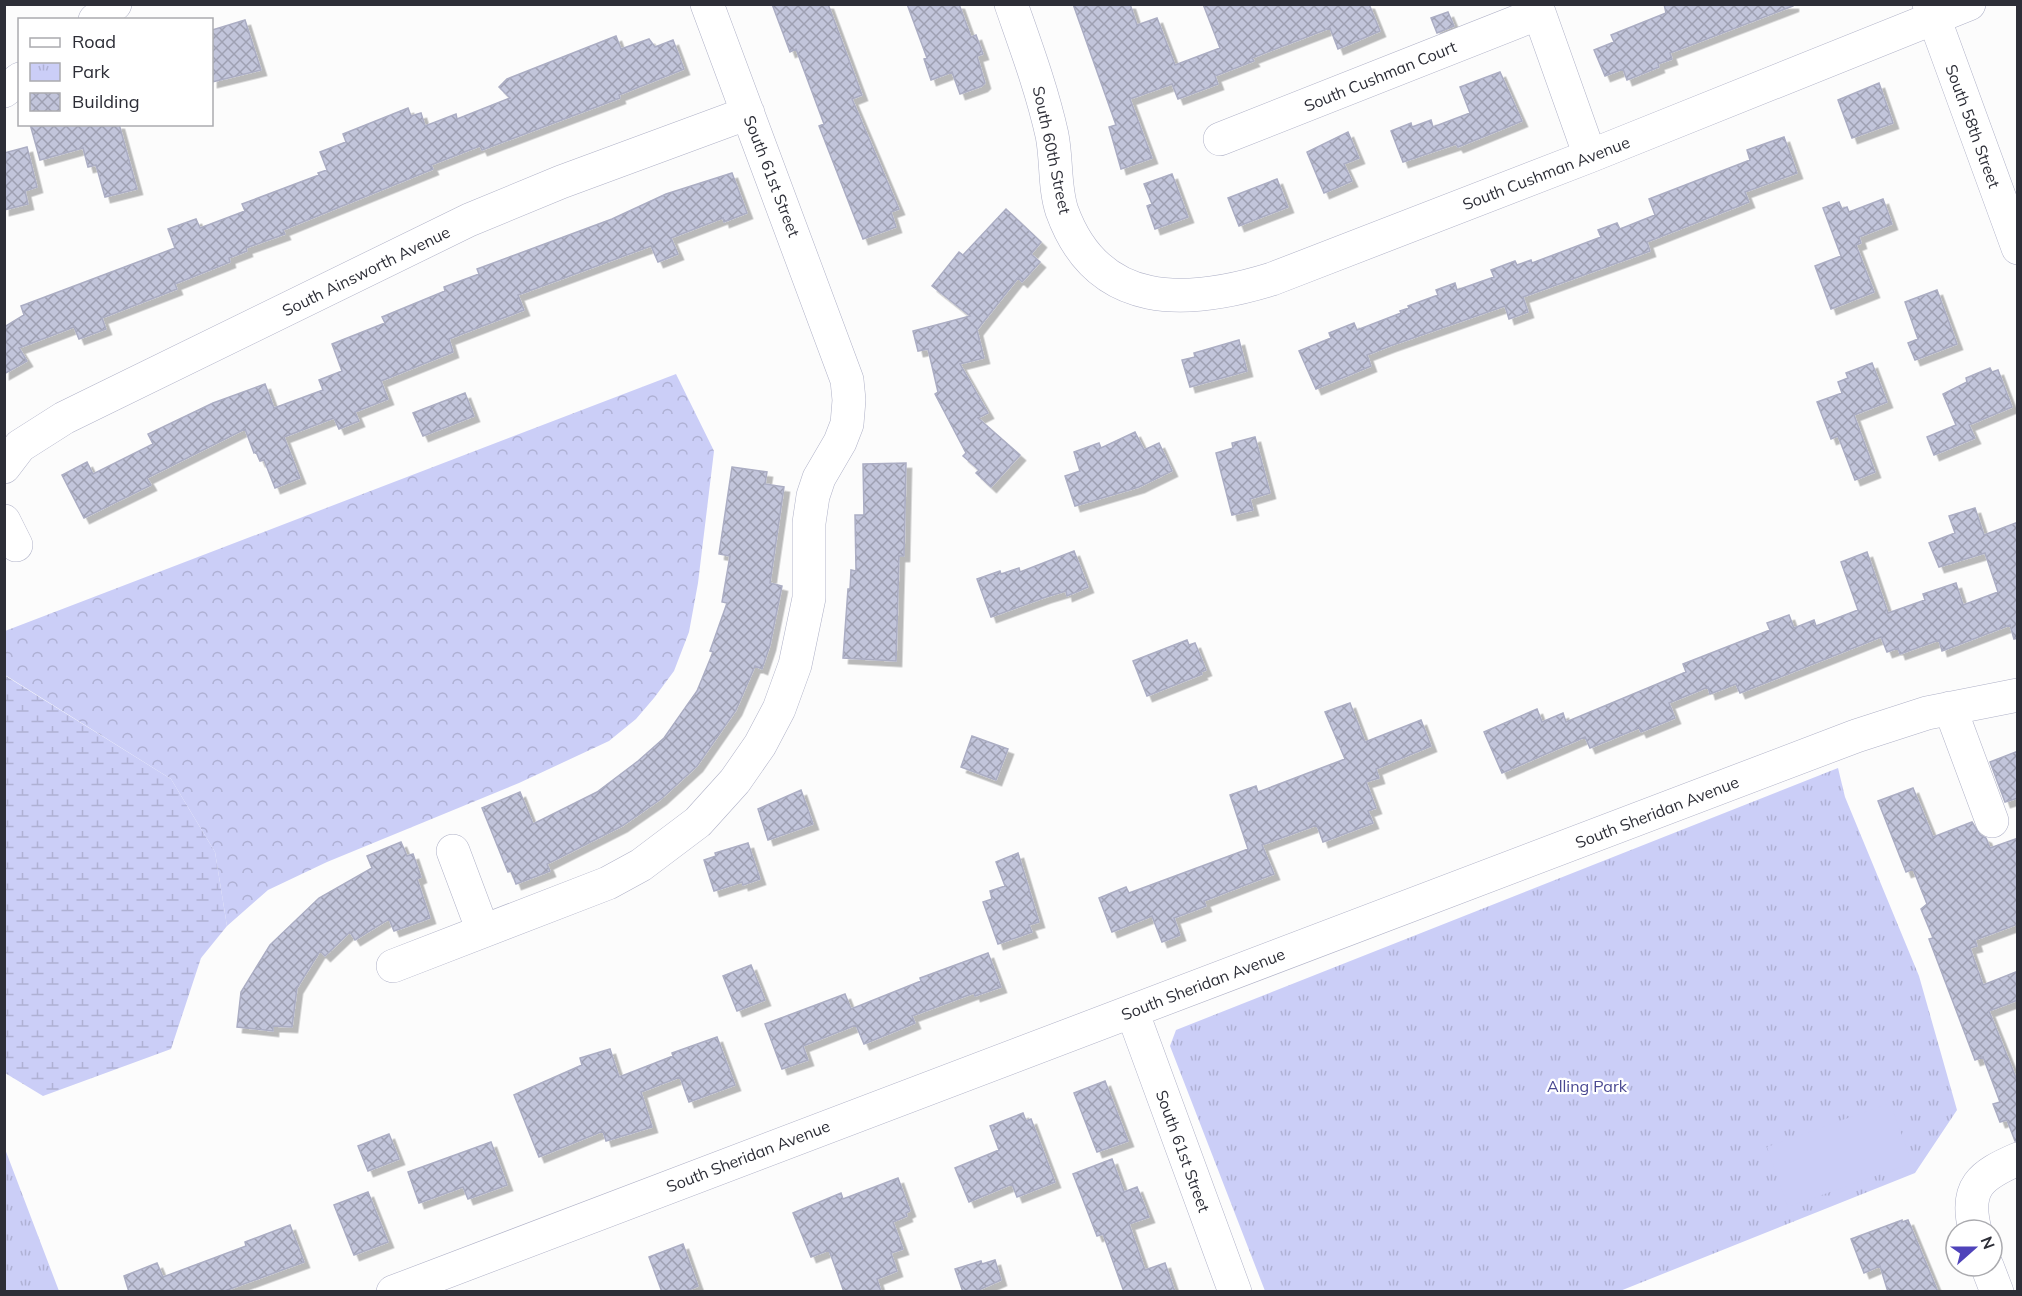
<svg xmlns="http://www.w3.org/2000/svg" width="2022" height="1296" font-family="Mulish,sans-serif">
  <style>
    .forest { fill: url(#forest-crowns) }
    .wetland { fill: url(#wetland-marsh) }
    .park { fill: url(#park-tufts) }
    .pitch { fill: #cbcef7 }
    .building { fill: url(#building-cross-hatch); stroke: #abadc3; stroke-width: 1.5; filter: url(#shadow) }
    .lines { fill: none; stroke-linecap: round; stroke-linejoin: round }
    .minor-casing { stroke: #afb1c7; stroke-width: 34 }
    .minor { stroke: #fff; stroke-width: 33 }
    .labels { text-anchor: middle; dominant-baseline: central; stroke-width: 4.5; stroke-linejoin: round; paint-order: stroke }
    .street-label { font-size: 16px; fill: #2d2e37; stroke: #fff }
    .park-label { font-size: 16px; fill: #494891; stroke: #fff }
  </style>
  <defs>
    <pattern id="forest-crowns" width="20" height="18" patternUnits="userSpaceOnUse" patternTransform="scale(1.5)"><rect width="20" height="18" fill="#cbcef7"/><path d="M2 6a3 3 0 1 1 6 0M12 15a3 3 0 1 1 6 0" fill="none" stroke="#afb1d4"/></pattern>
    <pattern id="wetland-marsh" width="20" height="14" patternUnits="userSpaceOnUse" patternTransform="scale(1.5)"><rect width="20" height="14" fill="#cbcef7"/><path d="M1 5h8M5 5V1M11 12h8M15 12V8" fill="none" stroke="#afb1d4"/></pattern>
    <pattern id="park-tufts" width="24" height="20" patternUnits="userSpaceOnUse" patternTransform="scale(1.5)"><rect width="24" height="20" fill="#cbcef7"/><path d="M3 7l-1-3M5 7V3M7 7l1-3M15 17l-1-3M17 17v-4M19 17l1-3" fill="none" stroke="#afb1d4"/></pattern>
    <pattern id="building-cross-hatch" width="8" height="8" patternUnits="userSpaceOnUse" patternTransform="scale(1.5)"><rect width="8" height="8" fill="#c2c5db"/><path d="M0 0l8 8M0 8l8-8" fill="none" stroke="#9ea0b2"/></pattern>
    <filter id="shadow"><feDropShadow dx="5.5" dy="5.5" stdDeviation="0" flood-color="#0004"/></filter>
  </defs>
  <rect width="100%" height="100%" fill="#fcfcfc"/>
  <!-- forest -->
  <path class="forest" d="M676 374 714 451 698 583 689 632 674 671 654 698 636 719 609 741 519 783 327 862 268 890 227 926 215 852 171 779 5 675V631Z"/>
  <!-- wetland -->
  <path class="wetland" d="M4 675 171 779 215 852 227 926 201 958 171 1049 43 1096 5 1073Z"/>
  <!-- park -->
  <path class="park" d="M1838 768 1845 797 1919 976 1957 1110 1915 1173 1620 1291H1265L1170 1046 1176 1030Z
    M5 1149 59 1291H5Z"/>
  <!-- pitch -->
  <path class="pitch" d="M1890 1103 1912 1163 1788 1207 1767 1147Z"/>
  <!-- building -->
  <path class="building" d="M772 4H828L862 95 852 99 899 209 891 212 896 227 863 239 819 126 824 124 796 49 790 52Z
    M907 4H959L971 37 976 35 983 54 977 56 985 83 982 86 960 94 952 72 931 80 924 59 927 58Z
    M1073 4H1130L1137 25 1157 18 1175 65 1220 48 1203 4H1369L1380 31 1338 49 1330 28 1252 58 1254 61 1215 76 1218 84 1178 99 1172 84 1130 99 1152 158 1121 169 1109 127 1116 125Z
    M1664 4H1793V6L1670 53 1672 59 1658 64 1659 67 1627 80 1623 69 1605 76 1594 50 1614 42 1611 35 1666 13Z
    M1448 12 1454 26 1437 33 1431 18Z
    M245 20 261 70 212 82V30Z
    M616 36 621 49 649 39 655 47 673 40 684 69 619 95 620 98 482 150 480 146 431 165 433 169 283 230 285 234 246 248 247 251 229 258 230 262 175 284 177 289 102 318 106 329 79 339 74 327 19 348 27 361 4 374V325L6 326 24 315 21 306 175 248 168 229 196 219 200 228 245 211 242 204 319 175 318 173 327 170 320 152 346 142 343 134 408 108 411 116 421 113 425 126 456 114 457 119 510 98 499 87 507 79Z
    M1500 72 1522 121 1458 147 1456 144 1403 162 1391 131 1411 123 1412 127 1431 120 1433 127 1470 113 1460 87Z
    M1879 83 1893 123 1852 138 1838 100Z
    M30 124H119L137 189 105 197 96 165 88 167 83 148 40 160Z
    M1348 132 1359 158 1344 164 1352 181 1324 193 1307 152Z
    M1784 137 1797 173 1745 192 1749 202 1647 242 1650 251 1523 297 1528 312 1509 319 1505 306 1390 346 1367 355 1371 366 1316 389 1299 351 1331 338 1329 333 1354 323 1357 330 1401 313 1400 311 1409 308 1408 306 1438 295 1436 290 1455 283 1457 290 1494 277 1491 270 1515 261 1517 265 1531 260 1532 263 1601 237 1598 230 1617 223 1620 229 1655 215 1649 199 1750 160 1747 150Z
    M27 147 37 187 25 191 28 204 4 210V153Z
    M732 173 747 213 724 222 723 218 671 238 678 254 658 262 651 246 518 295 524 310 449 339 453 352 381 381 388 399 355 412 359 421 339 429 334 418 284 437 300 478 275 488 264 460 260 461 256 452 254 453 245 429 147 478 151 485 84 518 62 475 87 462 93 474 153 444 148 434 213 403 265 384 274 408 323 390 319 380 342 371 332 344 385 323 382 317 445 291 444 287 479 274 477 269 612 219 666 194Z
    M1172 174 1188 217 1155 229 1147 206 1152 204 1144 184Z
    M1277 179 1288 207 1239 226 1228 198Z
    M1883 199 1892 224 1859 237 1861 243 1856 245 1874 292 1831 309 1815 266 1841 256 1823 208 1839 202 1842 209 1847 207 1849 212Z
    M1006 209 1041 242 1031 254 1040 262 1022 282 1018 278 977 330 984 358 960 364 988 413 978 418 1020 455 991 487 976 473 979 470 963 456 966 453 935 394 938 392 928 349 918 351 913 331 970 316 932 286 959 252 963 255Z
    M1937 290 1957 344 1915 360 1908 343 1918 339 1905 302Z
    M1239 340 1247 371 1190 387 1182 360 1195 357 1194 353Z
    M1872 363 1887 402 1854 415 1875 472 1855 480 1838 436 1831 439 1817 402 1842 393 1838 382 1848 378 1846 373Z
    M1990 368 1992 372 1998 370 2012 407 1969 425 1975 438 1934 455 1927 437 1956 425 1943 394 1967 382 1966 378Z
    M465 393 474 416 423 436 413 413Z
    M1135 432 1144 450 1159 443 1172 471 1139 487 1075 506 1065 476 1080 471 1074 452 1099 443 1101 448Z
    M1255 437 1270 493 1250 499 1253 510 1232 515 1216 453 1233 448 1232 443Z
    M906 463 904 556H899L896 661 843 658 848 589H850L851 570 856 571 855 515H864L863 464Z
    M732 467 767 472 765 484 784 487 770 583 782 586 770 645 762 669 755 666 736 710 697 766 661 799 622 826 547 864 550 871 516 884 511 871 508 872 482 808 520 792 533 824 597 792 638 761 664 738 697 691 713 652 710 651 727 603 722 602 730 556 719 554Z
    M1975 508 1984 535 2018 522V638L2014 639 2010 625 1942 651 1939 640 1900 654 1898 648 1887 652 1881 637 1740 693 1736 684 1710 694 1708 687 1669 703 1675 718 1641 732 1639 728 1590 748 1585 737 1502 773 1484 732 1537 709 1542 722 1563 713 1566 722 1686 672 1683 664 1770 630 1767 623 1789 615 1794 628 1814 620 1816 626 1858 610 1841 562 1867 552 1888 613 1925 600 1923 594 1956 583 1963 605 1998 592 1985 553 1939 567 1929 543 1955 533 1949 516Z
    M1074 551 1088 587 1067 596 1066 591 1046 597 991 617 977 579 1000 571 1001 574 1019 568 1020 572Z
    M1187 640 1189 645 1195 643 1206 670 1201 672 1202 674 1147 696 1133 661Z
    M1350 703 1365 742 1421 720 1431 746 1376 769 1379 778 1366 782 1376 808 1368 811 1373 823 1323 842 1317 825 1262 845 1274 874 1204 901 1206 906 1174 918 1180 935 1162 942 1152 916 1112 932 1099 898 1126 887 1129 893 1248 849 1230 795 1256 786 1258 792 1345 759 1325 712Z
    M972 736 1008 749 996 780 961 767Z
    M2018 751V798L2005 802 1990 762Z
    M1913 788 1933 837 1972 822 1980 835 1986 838 1990 848 2018 838V924L1975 940 1977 946 1970 948 1983 985 2018 971V1000L1989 1011 2018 1083V1141H2015L2007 1120 2000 1122 1993 1104 2000 1102 1983 1057 1975 1060 1929 939 1933 938 1921 909 1927 904 1913 869 1906 872 1878 801Z
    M801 790 813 824 768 840 758 809Z
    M401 842 407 856 413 854 421 877 417 879 430 918 394 931 389 919 355 940 350 932 325 956 320 951 297 988 292 1027 273 1026V1031L237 1027 241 992 270 945 319 898 372 868 367 856Z
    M748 843 760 879 743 885 742 882 714 891 704 860 716 856 715 853Z
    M1018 853 1039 922 1029 925 1032 932 998 944 983 902 992 899 990 891 1005 886 996 862Z
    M988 953 1001 987 975 996 974 993 912 1016 915 1023 864 1044 856 1025 803 1046 808 1060 782 1069 765 1024 845 994 851 1009 921 981 920 978Z
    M751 965 765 1000 737 1011 723 976Z
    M717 1037 735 1085 689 1102 680 1077 641 1092 652 1127 606 1141 603 1131 539 1157 514 1095 582 1065 580 1058 610 1049 619 1077 673 1056 672 1053Z
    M1105 1081 1128 1141 1097 1152 1074 1093Z
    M1023 1113 1026 1121 1031 1119 1055 1182 1017 1197 1012 1184 969 1202 955 1168 999 1150 990 1126Z
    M389 1134 399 1159 368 1171 358 1146Z
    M491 1142 507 1185 468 1199 463 1187 419 1203 408 1172Z
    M1112 1159 1124 1192 1137 1187 1149 1217 1129 1224 1145 1270 1165 1263 1175 1292H1124L1103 1234 1097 1236 1073 1174Z
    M898 1178 910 1211 906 1213 907 1216 893 1222 903 1249 891 1253 897 1271 877 1279 881 1292H844L829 1250 811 1257 793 1213 841 1193 843 1199Z
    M368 1192 388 1242 354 1255 334 1205Z
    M1902 1220V1222L1908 1220 1938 1292H1888L1880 1266 1864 1273 1851 1239Z
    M290 1225 304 1262 222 1292H129L124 1276 157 1263 163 1277 246 1246 245 1242Z
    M683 1244 698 1286 684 1292H662L649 1257Z
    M995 1260 1001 1280 974 1292H963L955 1269 981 1261 982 1264Z"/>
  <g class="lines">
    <defs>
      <path id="minor" d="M1011 4C1026 47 1042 90 1052 135 1057 160 1054 187 1062 211 1098 311 1188 305 1272 279L1590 156 1969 4
        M1536 4 1590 156
        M1929 4 2018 248
        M95 20 115 4
        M4 91 20 79
        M1220 139 1539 13
        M4 467 20 446 64 418 469 220 561 182 748 113
        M4 521 16 545
        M1950 708 1992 821
        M453 851 483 931
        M393 966 608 883 641 865 698 822 735 781 760 745 779 709 795 665 809 598V523L813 496 819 478 840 442 847 424 849 400 847 380 707 4
        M1132 1011 1235 1292
        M1975 1230C1964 1187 1981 1175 2018 1159
        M1987 1266 1997 1292
        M393 1292 1856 736 1927 713 2018 695"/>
    </defs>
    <!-- minor casing -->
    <use href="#minor" class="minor-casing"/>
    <!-- minor -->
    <use href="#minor" class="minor"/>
  </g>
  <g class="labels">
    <!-- street labels -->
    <g class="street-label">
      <text transform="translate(1380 76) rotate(-22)">South Cushman Court</text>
      <text transform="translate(1973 126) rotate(70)">South 58th Street</text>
      <text transform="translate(1052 150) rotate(78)">South 60th Street</text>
      <text transform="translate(1546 173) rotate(-21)">South Cushman Avenue</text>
      <text transform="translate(772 176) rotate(69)">South 61st Street</text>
      <text transform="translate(366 271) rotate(-26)">South Ainsworth Avenue</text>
      <text transform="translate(1657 812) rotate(-21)">South Sheridan Avenue</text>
      <text transform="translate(1203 984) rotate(-21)">South Sheridan Avenue</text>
      <text transform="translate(1183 1151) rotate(70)">South 61st Street</text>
      <text transform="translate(748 1156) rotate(-21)">South Sheridan Avenue</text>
    </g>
    <!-- park labels -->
    <g class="park-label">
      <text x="1587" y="1086">Alling Park</text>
    </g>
  </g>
  <!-- border -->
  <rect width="2022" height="1296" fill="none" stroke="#2d2e37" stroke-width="12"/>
  <!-- legend -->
  <rect x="18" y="18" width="195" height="108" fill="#ffffff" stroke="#ababaf" stroke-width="1.5"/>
  <rect x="30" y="38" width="30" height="9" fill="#ffffff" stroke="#ababaf" stroke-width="1.5"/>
  <text x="72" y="48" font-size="18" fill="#2d2e37">Road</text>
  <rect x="30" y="63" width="30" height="18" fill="url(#park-tufts)" stroke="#ababaf" stroke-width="1.5"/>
  <text x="72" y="78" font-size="18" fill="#2d2e37">Park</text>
  <rect x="30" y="93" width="30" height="18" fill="url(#building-cross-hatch)" stroke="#ababaf" stroke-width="1.5"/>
  <text x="72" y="108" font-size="18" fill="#2d2e37">Building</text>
  <!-- north arrow -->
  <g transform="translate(1974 1248) rotate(69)"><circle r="28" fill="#ffffff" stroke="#ababaf" stroke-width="1.5"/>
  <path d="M0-4.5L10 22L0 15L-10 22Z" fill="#4f43ba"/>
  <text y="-9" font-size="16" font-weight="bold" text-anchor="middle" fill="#2d2e37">N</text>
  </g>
</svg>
